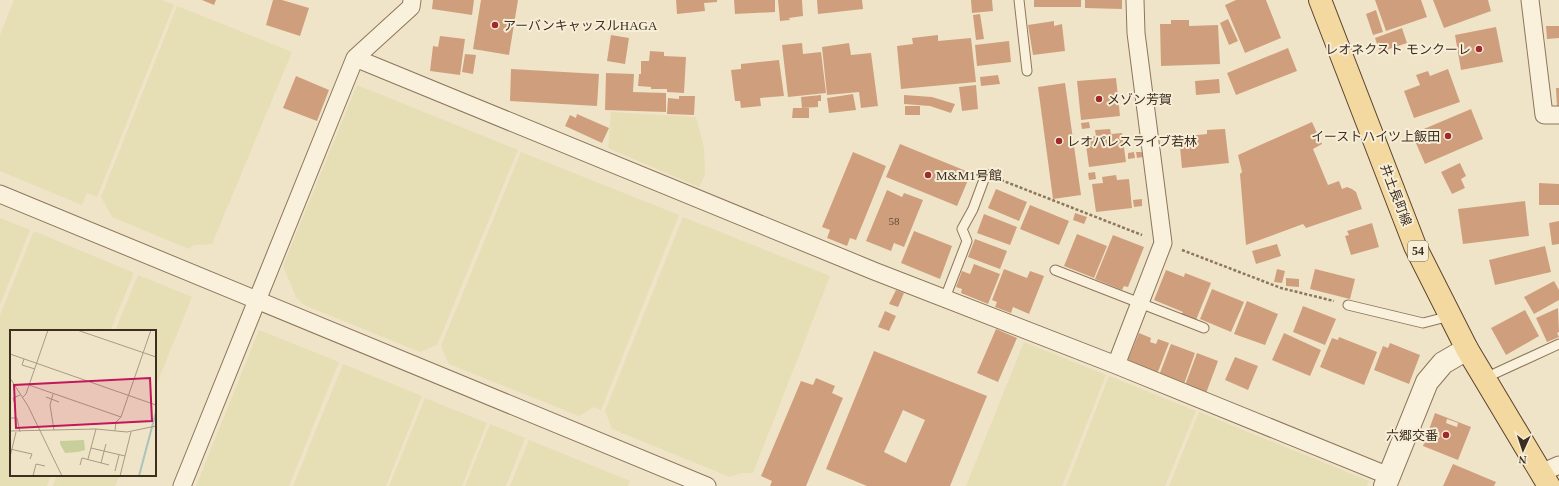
<svg xmlns="http://www.w3.org/2000/svg" width="1559" height="486" font-family="'Times New Roman','Noto Sans JP',serif">
  <style>
    .farmland { fill: #e6deb5 }
    .building { fill: #cf9f7d; fill-rule: evenodd }
    .lines { fill: none; stroke-linecap: round; stroke-linejoin: round }
    .service-casing { stroke: #8d765c; stroke-width: 11 }
    .minor-casing { stroke: #8d765c; stroke-width: 19 }
    .tertiary-casing { stroke: #8d765c; stroke-width: 24 }
    .primary-casing { stroke: #5b4430; stroke-width: 24 }
    .path { stroke: #8d765c; stroke-width: 2.5; stroke-dasharray: 3 2; stroke-linecap: butt }
    .service { stroke: #faf1dc; stroke-width: 9 }
    .minor { stroke: #faf1dc; stroke-width: 17 }
    .tertiary { stroke: #faf1dc; stroke-width: 22 }
    .primary { stroke: #f3d9a0; stroke-width: 22 }
    .poi-dot { fill: #9e2a2b; stroke: #f7eed8; stroke-width: 1.5 }
    .labels { text-anchor: middle; dominant-baseline: central; stroke-width: 4; stroke-linejoin: round; paint-order: stroke }
    .number-label { font-size: 11px; fill: #624a37 }
    .shield { fill: #f7eed8; stroke: #756857; stroke-width: 1 }
    .shield-label { font-size: 12px; font-weight: bold; fill: #3d2e20 }
    .poi-label { font-size: 13px; fill: #3d2e20; stroke: #f7eed8; text-anchor: start }
    .street-label { font-size: 13px; fill: #3d2e20; stroke: #f7eed8 }
    .inset-river { fill: none; stroke: #a9c4bc; stroke-width: 2 }
    .inset-road { fill: none; stroke: #a89b85; stroke-width: 1 }
    .view { fill: #c2185b; fill-opacity: 0.15; stroke: #c2185b; stroke-width: 2 }
    .inset-edge { fill: none; stroke: #3d2e20; stroke-width: 2 }
  </style>
  <rect width="100%" height="100%" fill="#f0e4c8"/>
  <!-- farmland -->
  <path class="farmland" d="M14 0H162L174 5 97 197 87 193 82 205 0 171V35Z
    M177 6 292 52 212 244 194 245 189 249 112 217 101 197Z
    M357 85 518 150 437 345 420 352 304 305 296 297 283 266Z
    M611 112 696 117 704 148 705 175 699 187 608 148Z
    M521 152 679 215 601 410 594 407 579 416 449 364 441 346Z
    M683 217 830 276 753 473H741L730 477 612 429 605 411Z
    M0 218 30 230 0 305Z
    M34 231 134 273 110 331H11V475H51L47 486H0V315Z
    M138 275 192 297 155 388V331H115Z
    M259 330 339 362 289 486H196Z
    M1024 342 1106 375 1062 486H966Z
    M343 364 422 396 386 486H293Z
    M1109 376 1196 411 1165 486H1066Z
    M425 398 487 423 462 486H389Z
    M1199 412 1369 481 1367 486H1169Z
    M490 424 525 438 506 486H465Z
    M529 440 630 481 628 486H510Z
    M57 475H120L115 486H53Z"/>
  <!-- building -->
  <path class="building" d="M202 0H216L214 5Z
    M273 0H282L309 8 300 36 266 25Z
    M433 0H474L472 15 432 9Z
    M481 0H518L509 55 473 49Z
    M676 0H717V2L704 3 705 11 677 14Z
    M734 0H775V12L735 14Z
    M778 0H802L803 16 789 18 790 20 780 21Z
    M817 0H862L863 9 818 14Z
    M971 0H992L993 11 972 13Z
    M1034 0H1081V7H1034Z
    M1085 0H1122V9L1085 8Z
    M1236 0H1266L1281 38 1245 53 1225 5Z
    M1375 0H1421L1427 17 1386 31Z
    M1433 0H1488L1491 11 1444 28Z
    M1376 10 1383 32 1373 35 1366 14Z
    M980 14 984 39 976 40 973 15Z
    M1228 19 1238 41 1229 45 1220 23Z
    M1171 20H1189V26L1218 25 1220 64 1161 66 1160 24H1171Z
    M1054 21V26L1062 24 1065 51 1033 55 1028 25Z
    M1546 26H1559V38L1547 39Z
    M1496 27 1503 62 1461 70 1455 35Z
    M1402 28 1407 43 1380 52 1375 38Z
    M611 35 629 38 625 64 607 61Z
    M938 35V41L971 38 976 82 901 89 897 46 913 44 912 38Z
    M440 36 465 39 460 75 430 71 433 46 438 47Z
    M1009 41 1011 62 977 66 975 45Z
    M802 43 803 54 821 52 826 93 788 97 782 45Z
    M849 43 851 55 871 53 878 106 861 108 859 92 827 95 822 47Z
    M1288 48 1297 71 1236 95 1227 73Z
    M650 51 664 52V56L686 57 684 93 667 92V89H651V87L638 86 639 74H641V61H649Z
    M465 54 476 55 473 74 462 72Z
    M779 60 784 96 760 98 761 106 741 108 740 101H735L731 70 741 69V64Z
    M511 69 599 74 597 106 510 101Z
    M1448 69 1460 102 1414 118 1404 91 1420 85 1416 75 1428 71 1430 76Z
    M606 73 634 74 633 92 666 93V112L605 110Z
    M998 75 1000 84 981 86 980 77Z
    M296 76 329 90 317 121 283 108Z
    M1116 78 1120 116 1081 120 1077 81Z
    M1219 79 1220 93 1196 95 1195 81Z
    M1065 83 1081 195 1053 199 1038 87Z
    M976 85 978 109 962 111 959 87Z
    M1556 88H1559V107H1557Z
    M853 94 856 110 829 113 827 98Z
    M821 95V101H818V107L802 108 801 97Z
    M904 95 932 97 955 104 951 113 930 106 904 104Z
    M679 96H695L694 115 667 114 668 98 679 99Z
    M905 106H920V115H905Z
    M793 108H809V118H792Z
    M1471 109 1483 139 1425 164 1412 134Z
    M577 114 609 128 602 143 565 126 570 115 576 118Z
    M1089 122 1090 128 1082 129 1081 123Z
    M1312 122 1322 144 1313 149 1328 185 1339 181 1342 189 1347 187 1352 189 1356 192 1362 209 1306 228 1303 224 1246 245 1240 174 1242 172 1238 155Z
    M1110 129 1111 134 1122 133 1126 162 1089 167 1085 138 1096 136 1095 130Z
    M1225 129 1229 163 1182 168 1179 137 1207 134V130Z
    M900 144 971 173 957 206 886 177Z
    M853 152 886 166 856 240 850 238 847 246 827 238 830 230 822 227Z
    M1134 152 1135 158 1128 159V153Z
    M1136 152H1143V157L1137 158Z
    M1460 163 1466 176 1461 179 1465 188 1452 194 1441 172Z
    M1095 172 1096 179 1089 180 1088 173Z
    M1116 175 1117 180 1129 179 1132 208 1096 212 1092 184 1103 183 1102 177Z
    M1539 183 1559 184V205H1539Z
    M996 189 1027 202 1019 221 988 208Z
    M887 190 902 197 904 193 923 200 904 247 894 243 891 251 866 241Z
    M1142 199V206L1134 207 1133 200Z
    M1525 201 1529 236 1463 244 1458 209Z
    M1030 205 1069 221 1059 245 1020 229Z
    M1075 213 1087 217 1084 224 1073 220Z
    M984 214 1017 227 1010 245 977 233Z
    M1559 221V244L1552 245 1549 223Z
    M1372 223 1379 247 1351 255 1345 236 1349 235 1347 231Z
    M914 231 952 246 940 279 901 263Z
    M1077 234 1107 246 1094 278 1064 266Z
    M1113 235 1144 247 1128 287 1124 286 1122 290 1095 279Z
    M975 239 1007 251 1000 269 968 257Z
    M1277 244 1281 256 1256 264 1252 251Z
    M1545 246 1551 272 1495 285 1489 260Z
    M974 264 1000 274 988 304 961 293 962 289 956 287 962 271 970 274Z
    M1004 269 1027 278 1030 271 1044 276 1029 314 1013 307 1011 313 995 307 997 302 992 300Z
    M1277 269 1285 271 1282 283 1274 282Z
    M1315 269 1355 279 1350 299 1310 289Z
    M1166 270 1184 277 1185 273 1211 283 1196 320 1181 314 1183 312 1154 300Z
    M1286 278 1299 279V287L1286 286Z
    M1554 281 1559 290V300L1534 314 1524 297Z
    M1212 289 1244 302 1231 332 1200 319Z
    M896 290 904 293 898 307 889 304Z
    M1247 301 1278 314 1265 345 1234 334Z
    M1303 306 1336 319 1325 345 1293 332Z
    M1558 308 1559 332 1557 333 1559 337 1547 342 1536 318Z
    M1525 310 1539 336 1506 355 1491 328Z
    M885 311 896 316 889 331 878 327Z
    M996 329 1017 338 998 382 977 373Z
    M1139 333 1151 338 1150 342 1156 344 1158 339 1169 343 1156 377 1126 365Z
    M1284 333 1321 350 1310 376 1272 360Z
    M1339 337 1377 352 1364 385 1320 367 1332 338 1338 340Z
    M1390 343 1420 355 1409 384 1374 370 1383 346 1388 348Z
    M1171 344 1195 353 1183 387 1158 378Z
    M874 351 987 396 950 486H867L826 469ZM903 410 925 420 906 463 884 452Z
    M1197 353 1218 361 1205 396 1184 388Z
    M1235 357 1258 366 1248 390 1225 380Z
    M816 378 835 386 832 393 843 398 806 486H770L772 481 761 476 801 381 813 385Z
    M1435 413 1471 427 1458 460 1423 446ZM1447 419 1458 423 1457 427 1446 423Z
    M1453 464 1496 482 1494 486H1443Z"/>
  <g class="lines">
    <defs>
      <path id="service" d="M1019 0 1027 71
        M1055 270 1204 328
        M945 298 967 241 962 229 973 209 986 174
        M1348 305 1423 323 1450 316
        M1485 378 1559 344"/>
      <path id="minor" d="M412 0 411 7 355 58 874 271 1116 365 1389 476
        M1530 0 1544 115H1559
        M0 194 707 486
        M1116 365 1163 243 1136 33 1135 0
        M1541 473 1559 465
        M182 486 355 58"/>
      <path id="tertiary" d="M1385 486 1427 382 1443 363 1467 349"/>
      <path id="primary" d="M1320 0 1415 246 1467 349 1549 486"/>
    </defs>
    <!-- service casing -->
    <use href="#service" class="service-casing"/>
    <!-- minor casing -->
    <use href="#minor" class="minor-casing"/>
    <!-- tertiary casing -->
    <use href="#tertiary" class="tertiary-casing"/>
    <!-- primary casing -->
    <use href="#primary" class="primary-casing"/>
    <!-- path -->
    <path class="path" d="M1001 180 1142 235
      M1182 250 1281 288 1334 301"/>
    <!-- service -->
    <use href="#service" class="service"/>
    <!-- minor -->
    <use href="#minor" class="minor"/>
    <!-- tertiary -->
    <use href="#tertiary" class="tertiary"/>
    <!-- primary -->
    <use href="#primary" class="primary"/>
  </g>
  <!-- markers -->
  <g class="poi-dot">
    <circle cx="495" cy="25" r="4"/>
    <circle cx="1479" cy="49" r="4"/>
    <circle cx="1099" cy="99" r="4"/>
    <circle cx="1448" cy="136" r="4"/>
    <circle cx="1059" cy="141" r="4"/>
    <circle cx="928" cy="175" r="4"/>
    <circle cx="1446" cy="435" r="4"/>
  </g>
  <g class="labels">
    <!-- number labels -->
    <g class="number-label">
      <text x="894" y="221">58</text>
    </g>
    <!-- shield labels -->
    <rect class="shield" x="1408" y="241" width="20" height="20" rx="3"/>
    <g class="shield-label">
      <text x="1418" y="251">54</text>
    </g>
    <!-- poi labels -->
    <g class="poi-label">
      <text x="503" y="25">アーバンキャッスルHAGA</text>
      <text x="1471" y="49" text-anchor="end">レオネクスト モンクーレ</text>
      <text x="1107" y="99">メゾン芳賀</text>
      <text x="1440" y="136" text-anchor="end">イーストハイツ上飯田</text>
      <text x="1067" y="141">レオパレスライブ若林</text>
      <text x="936" y="175">M&amp;M1号館</text>
      <text x="1438" y="435" text-anchor="end">六郷交番</text>
    </g>
    <!-- street labels -->
    <g class="street-label">
      <text transform="translate(1396 195) rotate(69)">井土長町線</text>
    </g>
  </g>
  <!-- overview -->
  <g transform="translate(10 330)">
    <rect width="146" height="146" fill="#f0e4c8"/>
    <path d="M74 110 75 120 68 122 55 123 50 114V111Z" fill="#c9cf9b"/>
    <path class="inset-river" d="M129 146 146 82"/>
    <path class="inset-road" d="M67 0 146 27M0 24 146 75M14 29 12 35 25 39M0 48 18 76 52 146M19 55 111 87 106 92 105 100M43 64 40 75 44 100M13 67 16 64 38 0M36 67 49 72M5 75 3 68 10 65M111 87 141 0M0 88H7L10 102M0 101 86 99 117 102 146 96M81 118 115 126M0 119 22 124 20 129M0 127 6 102M78 129 86 99M91 133 96 114M70 135 72 128 99 135M105 141 109 125M23 146 26 134 35 136M110 146 121 102"/>
    <path class="view" d="M140 48 142 91 6 98 4 55Z"/>
    <rect width="146" height="146" class="inset-edge"/>
  </g>
  <!-- north arrow -->
  <g transform="translate(1523 450) rotate(183)" stroke="#f7eed8" stroke-width="3" paint-order="stroke">
  <path d="M0-3L7 15L0 10L-7 15Z" fill="#3d2e20"/>
  <text y="-6" font-size="11" font-weight="bold" text-anchor="middle" fill="#3d2e20">N</text>
  </g>
</svg>
